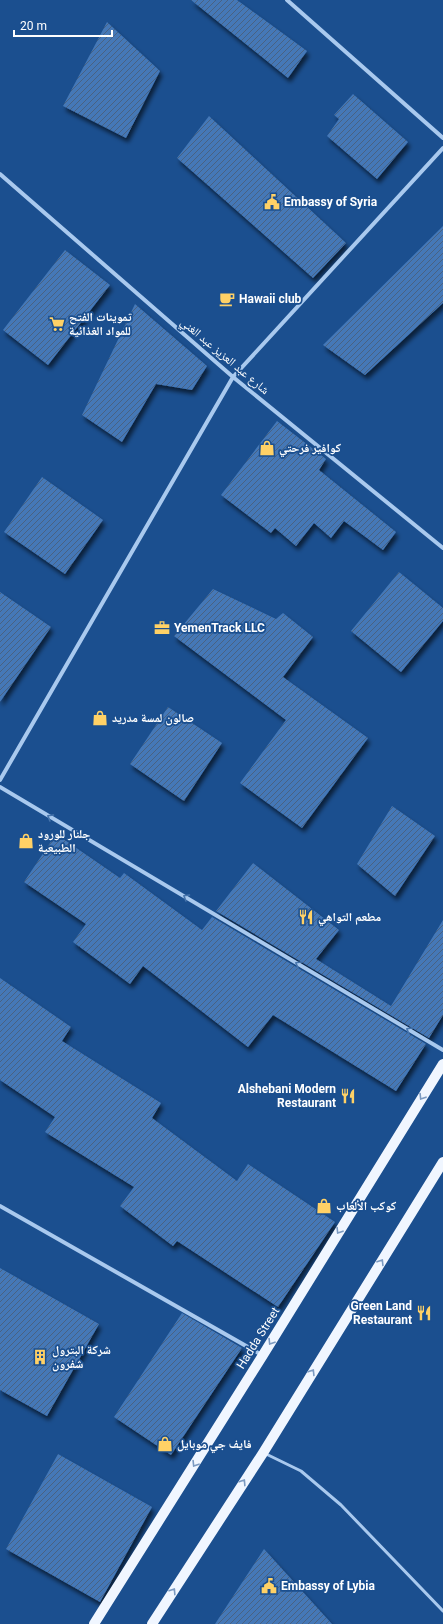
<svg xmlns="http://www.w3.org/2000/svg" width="443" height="1624" font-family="Roboto,'Noto Naskh Arabic',sans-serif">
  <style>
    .building { fill: url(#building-hatch); filter: url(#shadow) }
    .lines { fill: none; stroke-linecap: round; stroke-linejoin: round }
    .service { stroke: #a9c9ee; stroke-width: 3 }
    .minor { stroke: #a9c9ee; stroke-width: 4 }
    .primary { stroke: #f0f6ff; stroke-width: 10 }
    .oneway { stroke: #4674ac }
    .oneway2 { stroke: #7b9ac1 }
    .labels { text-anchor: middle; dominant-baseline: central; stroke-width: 3.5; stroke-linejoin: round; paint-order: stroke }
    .poi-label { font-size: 12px; font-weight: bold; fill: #fff; stroke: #1b4f8f; text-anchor: start }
    .street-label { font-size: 12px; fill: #fff; stroke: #1b4f8f }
  </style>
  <defs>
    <pattern id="building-hatch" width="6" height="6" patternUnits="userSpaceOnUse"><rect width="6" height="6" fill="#4478b7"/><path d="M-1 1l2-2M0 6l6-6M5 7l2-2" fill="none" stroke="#486282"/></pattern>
    <filter id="shadow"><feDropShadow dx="2.5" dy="4.5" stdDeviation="2" flood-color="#0009"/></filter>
  </defs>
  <rect width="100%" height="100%" fill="#1b4f8f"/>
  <!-- building -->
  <path class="building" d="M191 0H237L307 51 288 78Z
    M107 22 160 71 126 138 63 106Z
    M353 94 408 142 377 179 327 136 339 119 334 115Z
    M209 116 346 243 313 278 177 158Z
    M443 226V303L365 375 323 345Z
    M65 250 110 285 48 365 3 330Z
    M135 304 207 366 192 390 156 384 122 442 82 415Z
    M277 421 326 459 319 470 396 532 383 550 344 521 331 538 314 523 296 546 275 528 271 533 221 495Z
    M42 477 103 520 65 574 4 532Z
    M399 572 443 608V621L401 672 351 631Z
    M213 589 276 619 283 613 313 637 283 677 368 738 302 828 240 783 286 720 174 636Z
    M0 592 51 627 0 702Z
    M168 707 222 743 184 801 130 764Z
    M392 806 435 836 395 896 357 864Z
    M56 834 120 878 124 873 202 930 212 917 426 1044 396 1091 273 1015 248 1047 143 966 130 984 73 942 86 924 24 882Z
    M253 863 339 930 316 959 391 1006 443 920V1015L429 1038 216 911Z
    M0 978 71 1027 62 1041 161 1103 152 1118 237 1181 248 1164 335 1222 278 1307 177 1241 173 1246 120 1206 134 1187 45 1132 55 1117 0 1080Z
    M0 1268 99 1324 47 1416 0 1390Z
    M182 1313 242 1348 171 1455 114 1417Z
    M58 1454 152 1507 100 1602 6 1549Z
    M264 1549 332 1624H215Z"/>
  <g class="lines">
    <!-- service -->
    <path class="service" d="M264 1453 301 1471 341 1505 443 1611"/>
    <!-- minor -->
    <path class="minor" d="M287 0 443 138
      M0 174 233 377 443 548
      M0 780 233 377 443 148
      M0 787 443 1050
      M0 1206 262 1355"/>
    <!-- primary -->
    <path class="primary" d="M94 1624 263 1355 443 1064
      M152 1624 263 1453 443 1162"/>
  </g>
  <!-- one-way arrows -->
  <defs><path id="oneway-chevron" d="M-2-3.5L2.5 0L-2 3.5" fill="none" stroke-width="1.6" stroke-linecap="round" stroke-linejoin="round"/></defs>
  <g class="oneway">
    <use href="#oneway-chevron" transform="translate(50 817) rotate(-149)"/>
    <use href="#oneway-chevron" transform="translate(186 897) rotate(-149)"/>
    <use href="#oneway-chevron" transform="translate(298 964) rotate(-149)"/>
    <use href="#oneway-chevron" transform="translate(409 1030) rotate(-149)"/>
  </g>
  <g class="oneway2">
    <use href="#oneway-chevron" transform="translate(422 1097) rotate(122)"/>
    <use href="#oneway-chevron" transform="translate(339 1231) rotate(122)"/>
    <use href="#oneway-chevron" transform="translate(381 1262) rotate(-58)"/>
    <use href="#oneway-chevron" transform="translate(271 1342) rotate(122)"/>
    <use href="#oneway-chevron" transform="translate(312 1372) rotate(-58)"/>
    <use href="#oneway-chevron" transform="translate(195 1464) rotate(122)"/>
    <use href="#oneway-chevron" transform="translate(243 1482) rotate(-57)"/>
    <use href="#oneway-chevron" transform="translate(173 1591) rotate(-57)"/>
  </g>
  <!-- icons -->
  <defs>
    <symbol id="civic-bare" viewBox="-9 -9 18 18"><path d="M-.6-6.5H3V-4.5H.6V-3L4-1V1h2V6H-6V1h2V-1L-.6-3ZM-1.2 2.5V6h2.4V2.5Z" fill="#ffd166" stroke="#1b4f8f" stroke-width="2.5" paint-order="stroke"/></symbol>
    <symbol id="cafe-bare" viewBox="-9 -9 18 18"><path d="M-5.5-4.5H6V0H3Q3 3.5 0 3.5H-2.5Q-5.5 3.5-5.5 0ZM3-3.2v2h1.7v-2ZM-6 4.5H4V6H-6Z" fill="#ffd166" stroke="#1b4f8f" stroke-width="2.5" paint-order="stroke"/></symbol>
    <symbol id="supermarket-bare" viewBox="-9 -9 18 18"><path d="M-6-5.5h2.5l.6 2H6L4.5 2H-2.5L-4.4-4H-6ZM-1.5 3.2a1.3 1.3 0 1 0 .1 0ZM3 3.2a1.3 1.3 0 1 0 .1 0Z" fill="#ffd166" stroke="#1b4f8f" stroke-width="2.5" paint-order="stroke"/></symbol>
    <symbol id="shop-bare" viewBox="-9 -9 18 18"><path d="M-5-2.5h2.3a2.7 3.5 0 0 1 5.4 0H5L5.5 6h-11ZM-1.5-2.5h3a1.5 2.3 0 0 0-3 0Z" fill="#ffd166" stroke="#1b4f8f" stroke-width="2.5" paint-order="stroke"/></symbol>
    <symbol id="office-bare" viewBox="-9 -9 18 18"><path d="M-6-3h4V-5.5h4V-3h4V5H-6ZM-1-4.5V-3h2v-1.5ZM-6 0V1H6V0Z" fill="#ffd166" stroke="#1b4f8f" stroke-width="2.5" paint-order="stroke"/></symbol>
    <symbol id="restaurant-bare" viewBox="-9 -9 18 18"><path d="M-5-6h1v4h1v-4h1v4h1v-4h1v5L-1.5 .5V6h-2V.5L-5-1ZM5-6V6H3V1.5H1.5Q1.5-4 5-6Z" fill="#ffd166" stroke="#1b4f8f" stroke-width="2.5" paint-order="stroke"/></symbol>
    <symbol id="building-bare" viewBox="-9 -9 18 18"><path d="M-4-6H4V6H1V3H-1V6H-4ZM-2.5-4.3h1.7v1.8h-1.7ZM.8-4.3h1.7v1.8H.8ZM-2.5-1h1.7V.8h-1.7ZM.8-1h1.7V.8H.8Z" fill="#ffd166" stroke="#1b4f8f" stroke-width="2.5" paint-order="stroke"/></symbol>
  </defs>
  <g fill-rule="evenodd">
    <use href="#civic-bare" x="261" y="191" width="22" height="22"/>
    <use href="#cafe-bare" x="216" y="288" width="22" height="22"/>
    <use href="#supermarket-bare" x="46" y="313" width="22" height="22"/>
    <use href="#shop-bare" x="256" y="437" width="22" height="22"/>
    <use href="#office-bare" x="151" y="617" width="22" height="22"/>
    <use href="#shop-bare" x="89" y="707" width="22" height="22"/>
    <use href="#shop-bare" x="15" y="830" width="22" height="22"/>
    <use href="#restaurant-bare" x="295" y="906" width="22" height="22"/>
    <use href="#restaurant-bare" x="337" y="1085" width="22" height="22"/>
    <use href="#shop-bare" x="313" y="1195" width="22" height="22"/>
    <use href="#restaurant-bare" x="413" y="1302" width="22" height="22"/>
    <use href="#building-bare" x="29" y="1346" width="22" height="22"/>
    <use href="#shop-bare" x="154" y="1433" width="22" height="22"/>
    <use href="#civic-bare" x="258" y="1575" width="22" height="22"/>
  </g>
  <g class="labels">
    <!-- poi labels -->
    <g class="poi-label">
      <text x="284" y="202">Embassy of Syria</text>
      <text x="239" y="299">Hawaii club</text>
      <text x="69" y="317">تموينات الفتح<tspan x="69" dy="14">للمواد الغذائية</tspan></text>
      <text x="279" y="448">كوافير فرحتي</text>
      <text x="174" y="628">YemenTrack LLC</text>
      <text x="112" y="718">صالون لمسة مدريد</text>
      <text x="38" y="834">جلنار للورود<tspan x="38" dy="14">الطبيعية</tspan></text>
      <text x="318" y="917">مطعم التواهي</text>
      <text x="336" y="1089" text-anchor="end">Alshebani Modern<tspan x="336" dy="14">Restaurant</tspan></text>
      <text x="336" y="1206">كوكب الألعاب</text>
      <text x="412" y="1306" text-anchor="end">Green Land<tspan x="412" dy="14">Restaurant</tspan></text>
      <text x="52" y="1350">شركة البترول<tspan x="52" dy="14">شفرون</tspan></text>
      <text x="177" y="1444">فايف جي موبايل</text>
      <text x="281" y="1586">Embassy of Lybia</text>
    </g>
    <!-- street labels -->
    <g class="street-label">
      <text transform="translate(225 356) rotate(40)">شارع عبد العزيز عبد الغني</text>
      <text transform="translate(258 1338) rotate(-58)">Hadda Street</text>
    </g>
  </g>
  <!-- scale -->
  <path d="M14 30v6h98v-6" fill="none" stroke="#ffffff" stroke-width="2"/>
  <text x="20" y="30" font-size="12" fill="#ffffff" stroke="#1b4f8f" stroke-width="3" paint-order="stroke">20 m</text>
</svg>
